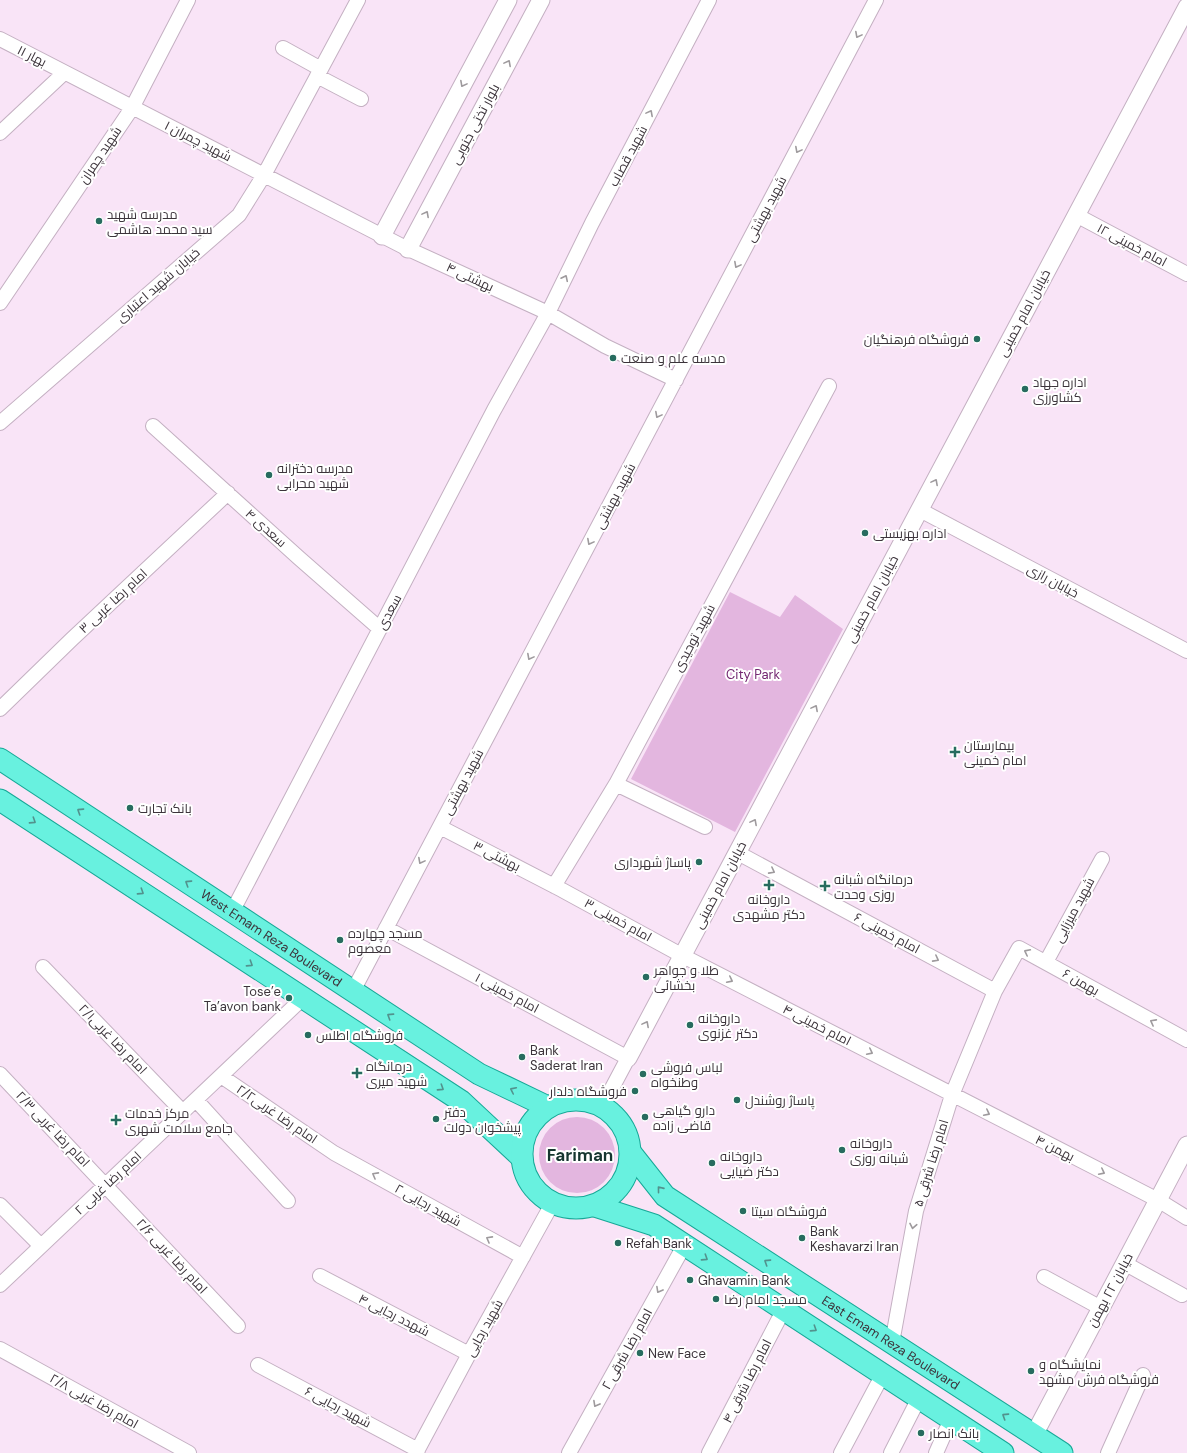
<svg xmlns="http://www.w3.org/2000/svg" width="1187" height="1453" font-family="'DM Sans',Cairo,sans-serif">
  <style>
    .green { fill: #e3b6df }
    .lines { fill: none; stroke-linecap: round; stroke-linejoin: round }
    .minor-casing { stroke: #c4b0c2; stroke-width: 16 }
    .tertiary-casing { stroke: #c4b0c2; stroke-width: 19 }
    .primary-casing { stroke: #17a897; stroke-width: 23 }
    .minor { stroke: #fff; stroke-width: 14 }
    .tertiary { stroke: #fff; stroke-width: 17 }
    .primary { stroke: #68f1df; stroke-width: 21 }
    .oneway { stroke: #9e9a9d }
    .oneway2 { stroke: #52928d }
    .poi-dot { fill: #276c5f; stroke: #fff; stroke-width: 1.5 }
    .labels { text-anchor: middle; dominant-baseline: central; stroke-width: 4; stroke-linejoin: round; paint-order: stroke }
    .street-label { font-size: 13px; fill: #3c343b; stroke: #fff }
    .poi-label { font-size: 13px; fill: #3c343b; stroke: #fff; text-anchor: start }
    .park-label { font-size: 13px; fill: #732771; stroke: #fff }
    .district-label { font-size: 17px; font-weight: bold; fill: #163630; stroke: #fff }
  </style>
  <rect width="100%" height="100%" fill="#f9e4f7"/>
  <!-- green -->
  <path class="green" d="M730 592 780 617 795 595 843 629 735 832 631 779Z
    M539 1155a38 38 0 1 1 76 0a38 38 0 1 1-76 0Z"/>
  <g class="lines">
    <defs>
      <path id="minor" d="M0 39 404 247 548 313 605 346 676 380
        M283 48 321 69
        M317 76 361 99
        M0 133 64 73
        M1076 215 1187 274
        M0 303 132 108 188 0
        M0 423 239 215 264 175 358 0
        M153 426 299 558 380 629
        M920 510 1187 651
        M0 709 72 639 228 493
        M616 784 705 827
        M440 827 562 890 683 956 1158 1200 1187 1218
        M738 853 995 991
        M554 886 616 784 829 386
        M232 912 494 410 548 313 592 223 709 0
        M386 928 628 1058 602 1107
        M1046 962 1102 859
        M43 967 183 1112
        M353 991 876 0
        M0 1074 238 1326
        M221 1076 334 1153 523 1257
        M196 1100 288 1201
        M0 1205 41 1246
        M1124 1263 1182 1295
        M320 1276 469 1354
        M1044 1277 1101 1308
        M0 1285 303 998
        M892 1343 916 1211 952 1095 995 991 1019 948 1187 1040
        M0 1349 189 1453
        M258 1365 418 1450
        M416 1453 469 1354 552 1204
        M569 1453 685 1244
        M709 1453 784 1309
        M841 1453 883 1374
        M891 1453 919 1398
        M936 1453 951 1419
        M1108 1453 1143 1375"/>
      <path id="tertiary" d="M382 236 508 0
        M408 249 541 0
        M628 1058 1187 7
        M1034 1435 1187 1145"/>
      <g id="primary">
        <path id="s1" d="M0 759 479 1074 548 1107"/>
        <path d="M0 800 461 1101 521 1157"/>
        <circle cx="576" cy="1154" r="54"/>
        <path id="s2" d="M631 1153 665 1196 1062 1453"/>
        <path d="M595 1206 654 1225 1003 1453"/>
      </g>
    </defs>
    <!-- minor casing -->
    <use href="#minor" class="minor-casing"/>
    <!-- tertiary casing -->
    <use href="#tertiary" class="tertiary-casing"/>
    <!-- primary casing -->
    <use href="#primary" class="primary-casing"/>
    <!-- minor -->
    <use href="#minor" class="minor"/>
    <!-- tertiary -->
    <use href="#tertiary" class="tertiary"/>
    <!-- primary -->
    <use href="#primary" class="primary"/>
  </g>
  <!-- one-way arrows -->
  <defs><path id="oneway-chevron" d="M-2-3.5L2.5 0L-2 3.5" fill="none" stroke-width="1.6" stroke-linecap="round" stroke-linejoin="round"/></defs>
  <g class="oneway">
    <use href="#oneway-chevron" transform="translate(858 35) rotate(118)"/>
    <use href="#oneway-chevron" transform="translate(508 63) rotate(-62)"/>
    <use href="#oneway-chevron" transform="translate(463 84) rotate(118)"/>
    <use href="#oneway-chevron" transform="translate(650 113) rotate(-62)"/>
    <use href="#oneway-chevron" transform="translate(798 150) rotate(118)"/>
    <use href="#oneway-chevron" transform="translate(426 214) rotate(-62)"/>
    <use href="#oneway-chevron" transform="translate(737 265) rotate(118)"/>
    <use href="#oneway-chevron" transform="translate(565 278) rotate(-64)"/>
    <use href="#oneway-chevron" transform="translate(658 415) rotate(118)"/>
    <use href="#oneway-chevron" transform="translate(935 482) rotate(-62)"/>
    <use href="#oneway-chevron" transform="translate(590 542) rotate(118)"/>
    <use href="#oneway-chevron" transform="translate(530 657) rotate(118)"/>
    <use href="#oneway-chevron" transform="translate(815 708) rotate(-62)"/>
    <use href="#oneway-chevron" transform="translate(754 822) rotate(-62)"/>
    <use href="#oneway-chevron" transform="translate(421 861) rotate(118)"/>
    <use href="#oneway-chevron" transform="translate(772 871) rotate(28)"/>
    <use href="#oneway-chevron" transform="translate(1027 952) rotate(-153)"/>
    <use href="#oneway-chevron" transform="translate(936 959) rotate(28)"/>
    <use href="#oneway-chevron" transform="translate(730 980) rotate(27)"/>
    <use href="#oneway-chevron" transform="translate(1153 1022) rotate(-152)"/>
    <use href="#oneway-chevron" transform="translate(646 1024) rotate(-62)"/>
    <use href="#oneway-chevron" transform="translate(870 1052) rotate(27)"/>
    <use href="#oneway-chevron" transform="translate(987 1113) rotate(27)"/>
    <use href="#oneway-chevron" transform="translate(1102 1172) rotate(27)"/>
    <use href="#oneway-chevron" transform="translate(375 1175) rotate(-151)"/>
    <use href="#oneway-chevron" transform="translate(913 1226) rotate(101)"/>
    <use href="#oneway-chevron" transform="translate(489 1239) rotate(-151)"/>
    <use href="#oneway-chevron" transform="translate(659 1290) rotate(119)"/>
    <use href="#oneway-chevron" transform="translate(596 1404) rotate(119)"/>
  </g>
  <g class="oneway2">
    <use href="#oneway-chevron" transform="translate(80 811) rotate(-147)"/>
    <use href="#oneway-chevron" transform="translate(33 821) rotate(33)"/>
    <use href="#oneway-chevron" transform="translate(188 883) rotate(-147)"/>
    <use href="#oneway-chevron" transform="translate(141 892) rotate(33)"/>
    <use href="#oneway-chevron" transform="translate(250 964) rotate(33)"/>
    <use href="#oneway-chevron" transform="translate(390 1016) rotate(-147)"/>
    <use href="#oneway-chevron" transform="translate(441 1088) rotate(33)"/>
    <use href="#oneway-chevron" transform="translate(513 1090) rotate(-154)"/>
    <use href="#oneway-chevron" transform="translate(660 1189) rotate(-129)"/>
    <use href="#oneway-chevron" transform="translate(705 1258) rotate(33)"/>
    <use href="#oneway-chevron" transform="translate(767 1262) rotate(-147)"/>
    <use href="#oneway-chevron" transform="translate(814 1329) rotate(33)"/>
    <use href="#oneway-chevron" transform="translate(1005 1416) rotate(-147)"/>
  </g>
  <!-- markers -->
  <g class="poi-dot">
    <circle cx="99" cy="221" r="4"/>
    <circle cx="977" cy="339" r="4"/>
    <circle cx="613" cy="358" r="4"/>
    <circle cx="1025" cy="389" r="4"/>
    <circle cx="269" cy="475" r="4"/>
    <circle cx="865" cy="533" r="4"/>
    <path d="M953 746h4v4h4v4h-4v4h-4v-4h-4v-4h4z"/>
    <circle cx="130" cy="808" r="4"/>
    <circle cx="699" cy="862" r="4"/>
    <path d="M767 879h4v4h4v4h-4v4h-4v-4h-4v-4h4z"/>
    <path d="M823 880h4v4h4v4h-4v4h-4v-4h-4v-4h4z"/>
    <circle cx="340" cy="940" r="4"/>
    <circle cx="646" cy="977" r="4"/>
    <circle cx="289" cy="998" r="4"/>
    <circle cx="690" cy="1025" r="4"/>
    <circle cx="308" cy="1035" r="4"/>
    <circle cx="522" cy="1057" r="4"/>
    <path d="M355 1067h4v4h4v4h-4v4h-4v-4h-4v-4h4z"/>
    <circle cx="643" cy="1074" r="4"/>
    <circle cx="635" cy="1091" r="4"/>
    <circle cx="737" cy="1100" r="4"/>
    <circle cx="645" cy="1117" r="4"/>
    <circle cx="436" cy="1119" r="4"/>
    <path d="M114 1114h4v4h4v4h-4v4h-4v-4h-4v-4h4z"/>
    <circle cx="842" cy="1150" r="4"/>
    <circle cx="712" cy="1163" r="4"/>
    <circle cx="743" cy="1211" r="4"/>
    <circle cx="802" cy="1238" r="4"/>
    <circle cx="618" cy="1243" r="4"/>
    <circle cx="690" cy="1280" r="4"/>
    <circle cx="716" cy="1299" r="4"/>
    <circle cx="640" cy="1353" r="4"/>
    <circle cx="1031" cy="1371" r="4"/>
    <circle cx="921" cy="1433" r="4"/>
  </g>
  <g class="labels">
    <!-- street labels -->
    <g class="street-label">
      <text transform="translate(32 56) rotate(27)">بهار ۱۱</text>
      <text transform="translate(475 124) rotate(-62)">بلوار تختی جنوبی</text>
      <text transform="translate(198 141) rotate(27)">شهید چمران ۱</text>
      <text transform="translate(100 155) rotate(-56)">شهید چمران</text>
      <text transform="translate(628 156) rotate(-62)">شهید قصاب</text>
      <text transform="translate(766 209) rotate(-62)">شهید بهشتی</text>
      <text transform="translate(1132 245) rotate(28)">امام خمینی ۱۲</text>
      <text transform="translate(470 277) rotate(25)">بهشتی ۴</text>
      <text transform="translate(158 285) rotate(-41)">خیابان شهید اعتباری</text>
      <text transform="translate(1024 313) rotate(-62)">خیابان امام خمینی</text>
      <text transform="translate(615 496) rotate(-62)">شهید بهشتی</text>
      <text transform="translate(266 528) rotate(42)">سعدی ۴</text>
      <text transform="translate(1053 581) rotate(28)">خیابان رازی</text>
      <text transform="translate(872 599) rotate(-62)">خیابان امام خمینی</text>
      <text transform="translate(113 601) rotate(-43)">امام رضا غربی ۳</text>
      <text transform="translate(389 612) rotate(-62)">سعدی</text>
      <text transform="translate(694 638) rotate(-62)">شهید توحیدی</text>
      <text transform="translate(463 782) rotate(-62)">شهید بهشتی</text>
      <text transform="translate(497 856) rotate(27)">بهشتی ۳</text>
      <text transform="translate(720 885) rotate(-62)">خیابان امام خمینی</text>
      <text transform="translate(1074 910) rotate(-62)">شهید میرزایی</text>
      <text transform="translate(618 920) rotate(29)">امام خمینی ۳</text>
      <text transform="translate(887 933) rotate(28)">امام خمینی ۶</text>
      <text stroke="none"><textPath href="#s1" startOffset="325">West Emam Reza Boulevard</textPath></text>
      <text transform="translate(1081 982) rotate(30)">بهمن ۶</text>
      <text transform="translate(507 993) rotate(28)">امام خمینی ۱</text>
      <text transform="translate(817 1025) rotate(27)">امام خمینی ۴</text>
      <text transform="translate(113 1039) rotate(46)">امام رضا غربی۲/۱</text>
      <text transform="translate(277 1114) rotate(34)">امام رضا غربی۲/۲</text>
      <text transform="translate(53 1129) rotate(46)">امام رضا غربی ۲/۳</text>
      <text transform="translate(1055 1148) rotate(27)">بهمن ۴</text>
      <text transform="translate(931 1163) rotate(-73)">امام رضا شرقی ۵</text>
      <text transform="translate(108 1183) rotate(-43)">امام رضا غربی ۲</text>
      <text transform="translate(428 1205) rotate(29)">شهید رجایی ۲</text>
      <text transform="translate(172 1256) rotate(47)">امام رضا غربی ۲/۶</text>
      <text transform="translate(1110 1290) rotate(-62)">خیابان ۲۲ بهمن</text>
      <text transform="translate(394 1315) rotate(27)">شهدد رجایی ۴</text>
      <text transform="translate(484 1328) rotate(-61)">شهید رجایی</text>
      <text stroke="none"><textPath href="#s2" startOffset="324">East Emam Reza Boulevard</textPath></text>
      <text transform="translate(627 1349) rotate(-61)">امام رضا شرقی ۲</text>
      <text transform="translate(747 1381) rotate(-63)">امام رضا شرقی ۴</text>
      <text transform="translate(94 1401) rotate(29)">امام رضا غربی ۲/۸</text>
      <text transform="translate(338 1407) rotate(28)">شهید رجایی ۶</text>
    </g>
    <!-- poi labels -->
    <g class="poi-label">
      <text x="107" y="214">مدرسه شهید<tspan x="107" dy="15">سید محمد هاشمی</tspan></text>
      <text x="969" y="339" text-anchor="end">فروشگاه فرهنگیان</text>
      <text x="621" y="358">مدسه علم و صنعت</text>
      <text x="1033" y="382">اداره جهاد<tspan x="1033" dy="15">کشاورزی</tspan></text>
      <text x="277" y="468">مدرسه دخترانه<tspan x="277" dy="15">شهید محرابی</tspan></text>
      <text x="873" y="533">اداره بهزیستی</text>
      <text x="964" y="745">بیمارستان<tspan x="964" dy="15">امام خمینی</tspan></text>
      <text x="138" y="808">بانک تجارت</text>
      <text x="691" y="862" text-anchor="end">پاساژ شهرداری</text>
      <text x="834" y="879">درمانگاه شبانه<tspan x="834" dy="15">روزی وحدت</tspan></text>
      <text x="769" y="899" text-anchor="middle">داروخانه<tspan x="769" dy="15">دکتر مشهدی</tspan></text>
      <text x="348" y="933">مسجد چهارده<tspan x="348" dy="15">معصوم</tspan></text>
      <text x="654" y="970">طلا و جواهر<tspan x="654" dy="15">بخشائی</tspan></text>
      <text x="281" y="991" text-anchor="end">Tose’e<tspan x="281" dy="15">Ta’avon bank</tspan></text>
      <text x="698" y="1018">داروخانه<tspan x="698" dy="15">دکتر غزنوی</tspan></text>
      <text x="316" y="1035">فروشگاه اطلس</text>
      <text x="530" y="1050">Bank<tspan x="530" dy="15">Saderat Iran</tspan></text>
      <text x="366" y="1066">درمانگاه<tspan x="366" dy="15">شهید میری</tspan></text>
      <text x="651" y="1067">لباس فروشی<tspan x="651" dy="15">وطنخواه</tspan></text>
      <text x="627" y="1091" text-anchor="end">فروشگاه دلدار</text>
      <text x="745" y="1100">پاساژ روشندل</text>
      <text x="653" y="1110">دارو گیاهی<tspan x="653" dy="15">قاضی زاده</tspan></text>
      <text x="444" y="1112">دفتر<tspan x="444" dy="15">پیشخوان دولت</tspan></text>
      <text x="125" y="1113">مرکز خدمات<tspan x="125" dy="15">جامع سلامت شهری</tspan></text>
      <text x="850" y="1143">داروخانه<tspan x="850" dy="15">شبانه روزی</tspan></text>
      <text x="720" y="1156">داروخانه<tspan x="720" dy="15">دکتر ضیایی</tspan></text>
      <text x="751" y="1211">فروشگاه سیتا</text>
      <text x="810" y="1231">Bank<tspan x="810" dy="15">Keshavarzi Iran</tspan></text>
      <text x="626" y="1243">Refah Bank</text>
      <text x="698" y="1280">Ghavamin Bank</text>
      <text x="724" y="1299">مسجد امام رضا</text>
      <text x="648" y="1353">New Face</text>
      <text x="1039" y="1364">نمایشگاه و<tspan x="1039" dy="15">فروشگاه فرش مشهد</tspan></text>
      <text x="929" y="1433">بانک انصار</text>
    </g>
    <!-- park labels -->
    <g class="park-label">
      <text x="753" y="674">City Park</text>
    </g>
    <!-- district labels -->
    <g class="district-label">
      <text x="580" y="1155">Fariman</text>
    </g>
  </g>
</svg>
